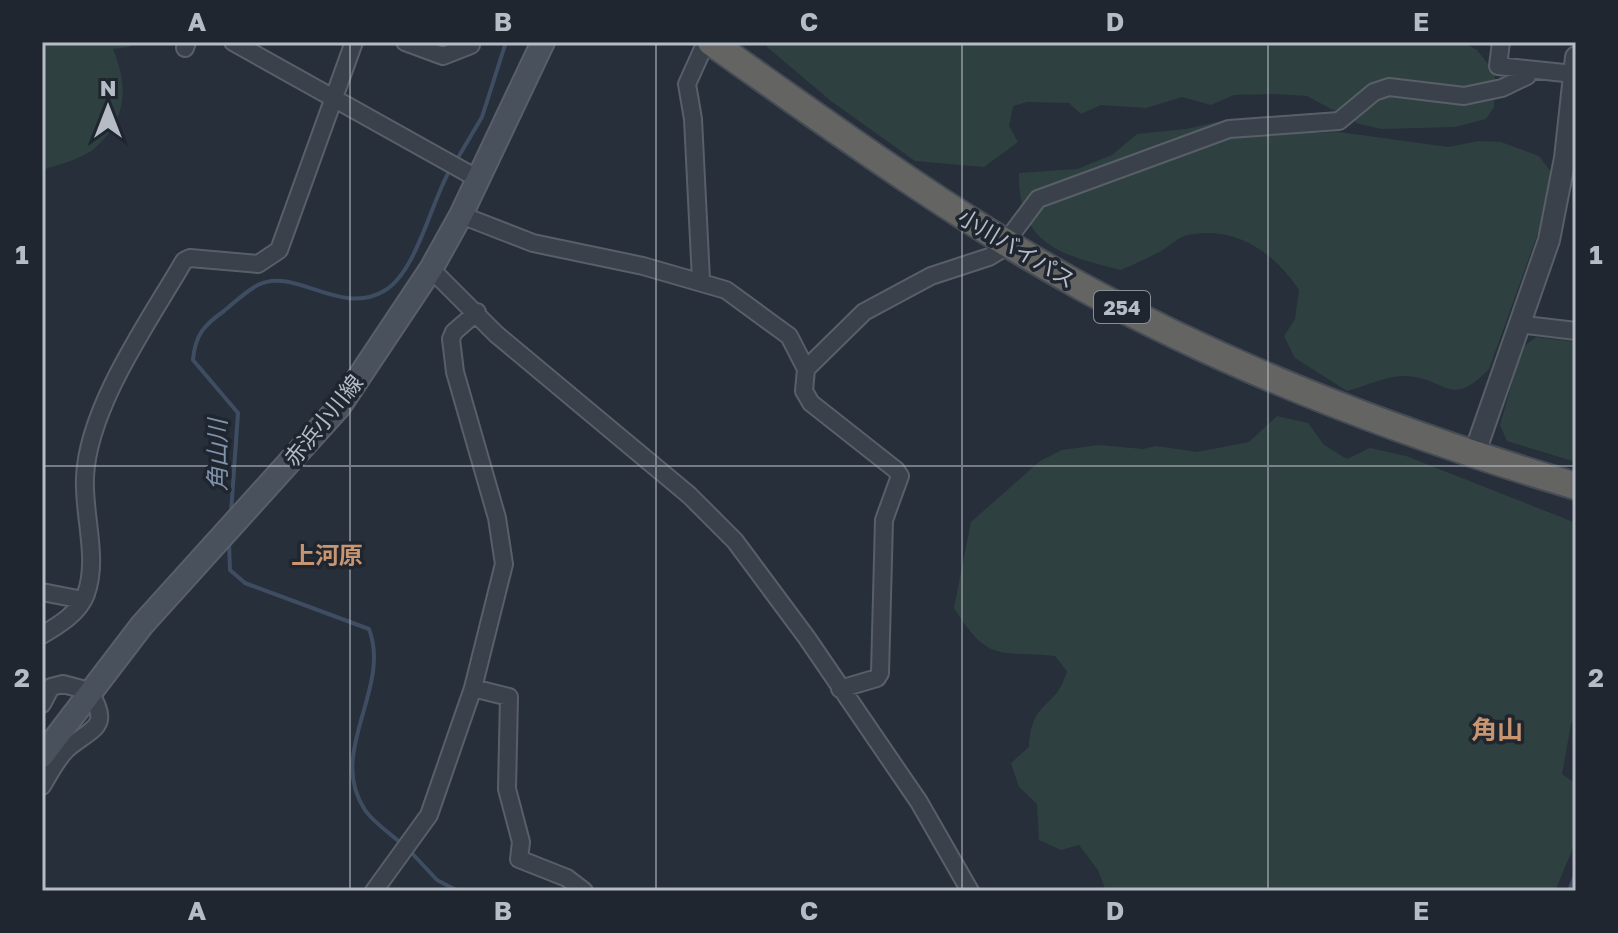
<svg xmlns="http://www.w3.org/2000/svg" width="1618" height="933" font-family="'Golos Text','Noto Sans JP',sans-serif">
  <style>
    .green { fill: #2f4041 }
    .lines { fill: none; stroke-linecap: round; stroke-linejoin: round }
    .stream { stroke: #3e4d61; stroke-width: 4 }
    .minor-casing { stroke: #585f69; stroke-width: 20 }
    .tertiary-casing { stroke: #585f69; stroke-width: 24 }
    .secondary-casing { stroke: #585f69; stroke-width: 26 }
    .trunk-casing { stroke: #454c56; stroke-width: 30 }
    .minor { stroke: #3a414b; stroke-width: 16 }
    .tertiary { stroke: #3a414b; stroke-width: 20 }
    .secondary { stroke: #49515d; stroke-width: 22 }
    .trunk { stroke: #646462; stroke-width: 26 }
    .grid { fill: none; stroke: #b6bcc6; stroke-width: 2; stroke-opacity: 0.55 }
    .labels { text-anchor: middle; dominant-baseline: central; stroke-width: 7; stroke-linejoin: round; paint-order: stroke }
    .shield { fill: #1f2630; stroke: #898f99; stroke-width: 2 }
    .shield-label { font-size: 20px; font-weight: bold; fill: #b6bcc6 }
    .street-label { font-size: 22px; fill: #b6bcc6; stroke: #1f2630 }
    .water-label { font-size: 24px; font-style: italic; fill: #8193aa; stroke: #1f2630 }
    .neighbourhood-label { font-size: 24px; font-weight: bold; fill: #c89570; stroke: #1f2630 }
    .quarter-label { font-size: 26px; font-weight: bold; fill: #c89570; stroke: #1f2630 }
    .neatline { fill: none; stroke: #b6bcc6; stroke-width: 3 }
    .grid-label { font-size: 26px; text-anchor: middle; font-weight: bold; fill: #b6bcc6 }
  </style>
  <rect width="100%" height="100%" fill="#272f3a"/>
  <!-- green -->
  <path class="green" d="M42 42H133L129 47 113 49C128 85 128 119 95 148 82 159 58 165 42 170Z
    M768 42H1462L1477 50 1495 73 1494 107 1486 119 1455 127 1382 129 1359 124 1307 96 1274 94 1234 95 1211 105 1182 97 1146 108 1101 105 1081 114 1069 103 1027 102 1013 106 1009 126 1018 142 984 167 915 161 831 101 767 47Z
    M1230 119 1287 121 1317 133 1339 132 1448 147 1479 141 1501 142 1539 156 1554 176 1547 208 1489 369C1449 411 1446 376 1403 376 1386 376 1363 387 1347 391L1295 358 1284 336 1295 319 1299 290C1274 252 1235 225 1188 235 1178 237 1170 246 1161 251 1148 258 1134 264 1121 270 1061 255 1018 245 1019 173L1077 169 1112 155 1137 134 1186 129Z
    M1536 337 1576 342V462L1507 441 1500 425 1522 348Z
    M1277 416 1308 423 1324 445 1347 459 1370 448 1406 456 1576 523V717L1571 724 1562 774 1576 784V841L1555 891H1106L1098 870 1079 845 1061 850 1039 840 1037 804 1019 787 1011 763 1029 747C1032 697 1055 712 1067 671L1055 656C996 651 988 662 954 608L971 522 1040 461 1062 450 1099 445 1143 449 1156 446 1197 452 1249 442Z"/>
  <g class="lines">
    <!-- stream -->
    <path class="stream" d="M456 161 482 117 506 42
      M231 513 238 413 193 360C195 335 204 325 224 311 235 302 246 291 258 285 294 266 340 317 384 291 417 272 431 201 451 168
      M229 542 230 570 245 583 369 629C392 689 326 752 365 810 374 823 391 834 402 844
      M409 850 437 880 458 891
      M1569 891 1576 873"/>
    <defs>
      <path id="minor" d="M233 42 480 180
        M405 42 443 56 471 45
        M1501 42 1498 66 1574 74
        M185 48 187 42
        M461 215 533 243 643 266 726 290 789 336 806 369 804 391 811 403 896 470 900 476 884 520 880 673 877 678 840 689
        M431 269 496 334 689 495 735 541 807 638 919 802 970 891
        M701 280 693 119 687 84 706 42
        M1518 324 1576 331
        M806 369 864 312 931 276 989 257 999 251 1038 199 1229 129 1339 121 1374 92 1389 87 1464 96 1502 88 1527 76V69
        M42 592 83 600
        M42 635C59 625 79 613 86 594 99 558 83 515 85 477 88 407 149 321 184 261L190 258 258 264 279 250 354 42
        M473 688 509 697 507 789 521 842 519 859 567 878 584 891
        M42 704 51 687 63 684 89 691C113 728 91 728 67 749 56 760 50 773 42 786
        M374 891 429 815 473 688 504 564 497 518 455 372 451 339 454 332 477 312"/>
      <path id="tertiary" d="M1475 452 1549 240 1565 158 1576 57"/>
      <path id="secondary" d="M42 756 142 625 339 407 431 269 461 215 543 42"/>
      <path id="trunk" d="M711 42C833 128 953 216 1084 288 1239 373 1407 436 1576 486"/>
    </defs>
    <!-- minor casing -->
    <use href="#minor" class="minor-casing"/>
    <!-- tertiary casing -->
    <use href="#tertiary" class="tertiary-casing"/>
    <!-- secondary casing -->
    <use href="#secondary" class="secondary-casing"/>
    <!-- trunk casing -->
    <use href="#trunk" class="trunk-casing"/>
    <!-- minor -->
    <use href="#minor" class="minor"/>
    <!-- tertiary -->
    <use href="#tertiary" class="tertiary"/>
    <!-- secondary -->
    <use href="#secondary" class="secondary"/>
    <!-- trunk -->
    <use href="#trunk" class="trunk"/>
  </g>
  <!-- grid -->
  <path class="grid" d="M350 42V891M656 42V891M962 42V891M1268 42V891M42 466H1576"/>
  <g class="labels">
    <!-- shield labels -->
    <rect class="shield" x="1094" y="291" width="56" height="32" rx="6"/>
    <g class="shield-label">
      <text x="1122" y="307">254</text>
    </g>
    <!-- street labels -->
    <g class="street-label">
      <text transform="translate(1017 248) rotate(31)">小川バイパス</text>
      <text transform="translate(323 420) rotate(-51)">赤浜小川線</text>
    </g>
    <!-- water labels -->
    <g class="water-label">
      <text transform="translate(216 455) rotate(-90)">角山川</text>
    </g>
    <!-- neighbourhood labels -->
    <g class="neighbourhood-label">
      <text x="327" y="554">上河原</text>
    </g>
    <!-- quarter labels -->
    <g class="quarter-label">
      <text x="1497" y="729">角山</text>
    </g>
  </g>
  <!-- border -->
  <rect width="1618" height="933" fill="none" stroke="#1f2630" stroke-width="88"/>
  <!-- north arrow -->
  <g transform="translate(108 108)" stroke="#1f2630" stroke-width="6" paint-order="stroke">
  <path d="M0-6L14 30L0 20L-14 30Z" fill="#b6bcc6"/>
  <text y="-12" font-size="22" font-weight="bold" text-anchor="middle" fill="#b6bcc6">N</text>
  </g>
  <rect x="44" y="44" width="1530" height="845" class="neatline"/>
  <g class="grid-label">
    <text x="197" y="31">A</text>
    <text x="503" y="31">B</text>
    <text x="809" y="31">C</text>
    <text x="1115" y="31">D</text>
    <text x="1421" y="31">E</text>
    <text x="22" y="264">1</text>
    <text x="1596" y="264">1</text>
    <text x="22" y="687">2</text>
    <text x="1596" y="687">2</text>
    <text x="197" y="920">A</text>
    <text x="503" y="920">B</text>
    <text x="809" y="920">C</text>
    <text x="1115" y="920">D</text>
    <text x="1421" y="920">E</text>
  </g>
</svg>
